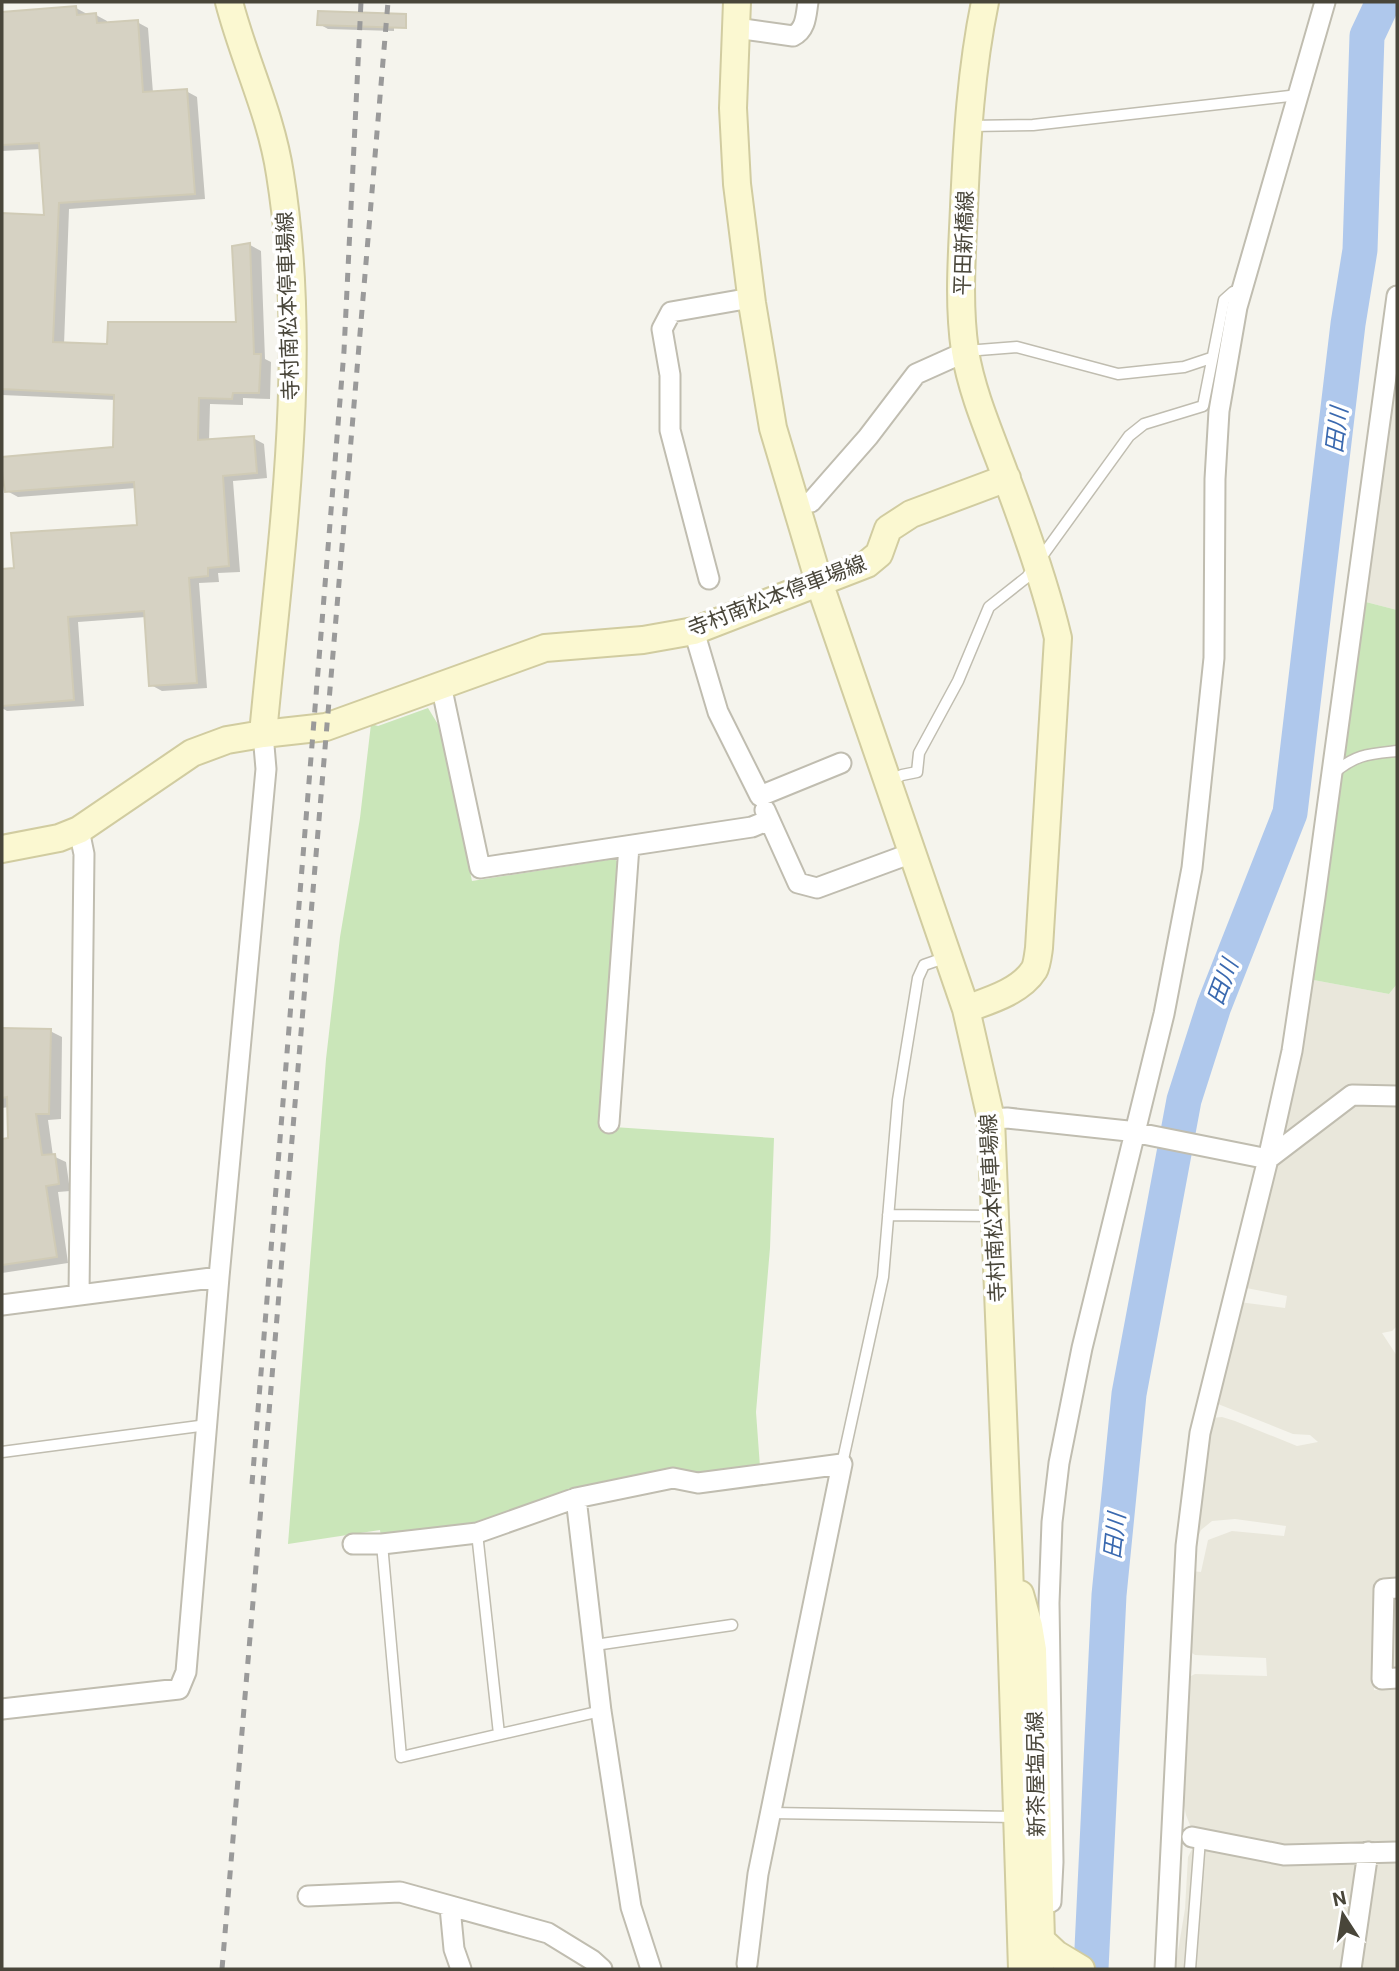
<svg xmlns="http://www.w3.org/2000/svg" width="1399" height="1971" font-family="Roboto,'Noto Sans JP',sans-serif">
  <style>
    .residential { fill: #e9e7db }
    .green { fill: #cae6b9 }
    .shadow { fill: #0003 }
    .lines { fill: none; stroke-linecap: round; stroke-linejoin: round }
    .river { stroke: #afc8ec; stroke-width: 35 }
    .building { fill: #d6d2c3; stroke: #d0cbb6; stroke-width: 2 }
    .lane-casing { stroke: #c0bdb0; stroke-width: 13 }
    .street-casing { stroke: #c0bdb0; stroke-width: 23 }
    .secondary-casing { stroke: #d1cca0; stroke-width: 30 }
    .lane { stroke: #fff; stroke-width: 10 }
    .street { stroke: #fff; stroke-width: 19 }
    .secondary { stroke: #fbf8d1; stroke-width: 26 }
    .rail { stroke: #9a9a9a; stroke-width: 5; stroke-dasharray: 9 9; stroke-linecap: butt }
    .labels { text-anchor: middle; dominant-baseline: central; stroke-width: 7; stroke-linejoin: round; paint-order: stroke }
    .street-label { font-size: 21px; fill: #49463a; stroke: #fff }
    .water-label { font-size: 23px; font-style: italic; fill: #3a69af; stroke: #fff }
  </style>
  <rect width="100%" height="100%" fill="#f5f4ed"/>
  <!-- residential -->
  <path class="residential" d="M1397 331V610L1362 601Z
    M1308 979 1389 994 1397 984V1088L1354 1086 1282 1138Z
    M1355 1100 1397 1101V1326L1392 1331 1382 1333 1397 1356V1580L1375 1581 1374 1690 1397 1689V1847L1290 1849 1192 1830 1186 1815 1181 1791 1187 1682 1191 1676 1195 1674 1267 1676 1266 1658 1195 1655 1189 1651 1192 1571 1201 1572 1208 1540 1232 1531 1284 1536 1286 1526 1235 1519 1212 1521 1201 1530 1194 1545 1211 1418 1222 1417 1235 1421 1297 1446 1318 1442 1310 1435 1293 1434 1218 1404 1216 1387 1239 1302 1285 1308 1287 1296 1241 1287 1276 1164Z
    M1397 1596V1671H1396L1389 1665V1604Z
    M1202 1844 1358 1856 1344 1969H1175L1185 1909 1188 1857 1192 1849Z
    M1397 1861V1969H1358L1371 1862Z"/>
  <!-- green -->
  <path class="green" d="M1362 601 1397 610V747C1377 749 1359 749 1341 760Z
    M428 708 439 726 472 881 614 859 620 863 599 1126 774 1138 770 1248 756 1412 760 1467 583 1491 474 1523 381 1538 380 1530 288 1544 326 1059 340 937 360 818 371 724 378 726Z
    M1397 754V984L1389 994 1308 979 1336 781C1353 759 1371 757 1397 754Z"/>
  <!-- shadow -->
  <path class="shadow" d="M76 8 87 14 96 15 107 21V24L137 22 148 28 153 93 186 91 197 97 205 199 69 209 64 345 108 346 238 323 250 245 261 251 265 359 271 362 270 399 243 398V405L210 404 209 441 253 438 264 444 267 478 233 481 240 572 218 573 219 582 199 583 207 688 162 691 151 685 146 617 78 622 84 706 7 711 2 708V571L16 570 139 527 136 488 18 497 7 491 6 477 2 478V459L115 448 116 400 2 395V215L46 216 41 149 2 151V13Z
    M394 20V31L328 29 319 24Z
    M2 1030 50 1031 62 1037 61 1119 48 1120 53 1156 66 1162 70 1191 58 1192 68 1263 2 1273V1140L10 1139 9 1107 2 1108Z"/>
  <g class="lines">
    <!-- river -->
    <path class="river" d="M1091 1969 1109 1595 1129 1394 1184 1100 1214 1006 1290 813 1348 324 1360 250 1367 36 1383 2"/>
  </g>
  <!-- building -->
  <path class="building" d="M76 6 77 15 96 13 97 23 138 20 143 92 187 89 195 194 59 203 53 342 107 344 108 322H236L232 246 250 243 254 354H261L259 393H233L232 399 199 398 198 440 254 436 257 473 223 476 229 566 208 568V576L189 578 197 683 149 686 144 611 68 617 74 700 2 706V569L14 568 11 533 137 525 134 482 5 492 2 472V457L113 447 114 395 2 389V213L44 215 39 143 2 145V12Z
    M318 11 406 14V28L317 25Z
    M2 1028 51 1029 49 1114H36L42 1155 55 1154 59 1184 46 1186 57 1257 2 1265V1139L8 1138 7 1097 2 1098Z"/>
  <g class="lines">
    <defs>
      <path id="lane" d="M969 126 1033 125 1298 95
        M966 351 1017 347 1118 374 1184 367 1211 358
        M1334 773C1356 754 1369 754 1397 751
        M888 782 902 775 917 772 919 753 958 681 989 607 1027 577 1129 436 1144 424 1203 406 1224 300 1233 292 1240 291
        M888 1215 992 1216
        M2 1452 207 1425
        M842 1464 883 1277 898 1100 918 978 924 965 947 957
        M477 1533 499 1734
        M382 1544 401 1757 601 1711
        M595 1645 732 1625
        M771 1813 1015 1817
        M1190 1969 1200 1839"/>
      <path id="street" d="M736 28 793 36C806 30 806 15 808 2
        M811 502 868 437 916 374 965 352
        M709 579 670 430V375L662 329 671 312 751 298
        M694 631 718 712 760 796 841 763
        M439 687 444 699 480 868 752 827 769 820
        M765 810 798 883 817 888 912 853
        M79 830 84 854 79 1295
        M991 1119 1007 1118 1128 1131 1268 1159 1352 1095 1397 1096
        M609 1123 629 846
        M2 1305 219 1277
        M576 1498 601 1711 631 1907 651 1969
        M353 1544H382L477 1533 576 1498 673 1478 698 1483 842 1464 758 1874 747 1964
        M1397 1588 1384 1589 1382 1679 1397 1678
        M2 1709 179 1689 186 1672 219 1277 266 769 263 734
        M1192 1837 1284 1855 1397 1852
        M308 1896 400 1892 548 1933 592 1960 602 1969
        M1051 1902 1053 1862 1049 1603 1052 1522 1059 1463 1082 1348 1164 1014 1192 868 1214 658 1215 479 1219 411 1237 307 1325 2
        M450 1907 454 1949 461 1969
        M1165 1969 1186 1546 1200 1433 1268 1159 1292 1051 1315 897 1397 296
        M1351 1969 1368 1852"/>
      <path id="secondary" d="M229 2C244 60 271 114 280 174 310 360 280 549 263 734L326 727 545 648 643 640 694 631 867 564 879 554 888 529 911 514 1007 478
        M737 2 733 108 737 184 752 303 773 428 819 582 966 1009 991 1119 1009 1562 1022 1969
        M2 849 59 838 79 830 192 753 227 740 263 734
        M966 1009C988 1001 1020 992 1034 970 1037 965 1038 955 1039 948L1058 638C1045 583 1026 530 1006 477 991 436 972 394 965 351 958 303 962 255 964 207 967 138 971 70 985 2
        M1020 1594 1029 1626 1033 1650 1041 1940 1040 1969
        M1041 1940 1056 1954 1081 1969"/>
    </defs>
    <!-- lane casing -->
    <use href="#lane" class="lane-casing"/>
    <!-- street casing -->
    <use href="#street" class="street-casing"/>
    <!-- secondary casing -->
    <use href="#secondary" class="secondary-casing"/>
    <!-- lane -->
    <use href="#lane" class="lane"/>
    <!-- street -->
    <use href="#street" class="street"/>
    <!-- secondary -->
    <use href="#secondary" class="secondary"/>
    <!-- rail -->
    <path class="rail" d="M252 1484 344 351 361 2
      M222 1969 388 2"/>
  </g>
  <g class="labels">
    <!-- street labels -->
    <g class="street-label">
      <text transform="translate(964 243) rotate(-88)">平田新橋線</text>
      <text transform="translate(288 306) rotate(-92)">寺村南松本停車場線</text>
      <text transform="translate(777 596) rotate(-21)">寺村南松本停車場線</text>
      <text transform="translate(993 1208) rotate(-93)">寺村南松本停車場線</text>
      <text transform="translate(1036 1774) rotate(-91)">新茶屋塩尻線</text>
    </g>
    <!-- water labels -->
    <g class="water-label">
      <text transform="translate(1337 430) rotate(-83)">田川</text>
      <text transform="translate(1223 982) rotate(-69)">田川</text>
      <text transform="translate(1115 1536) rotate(-84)">田川</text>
    </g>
  </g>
  <!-- border -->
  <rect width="1399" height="1971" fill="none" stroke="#49463a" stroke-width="7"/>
  <!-- north arrow -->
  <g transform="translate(1343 1915) rotate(348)" stroke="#ffffff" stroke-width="5" paint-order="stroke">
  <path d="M0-5L12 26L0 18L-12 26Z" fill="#49463a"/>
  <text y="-10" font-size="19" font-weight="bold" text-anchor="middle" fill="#49463a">N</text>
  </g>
</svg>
